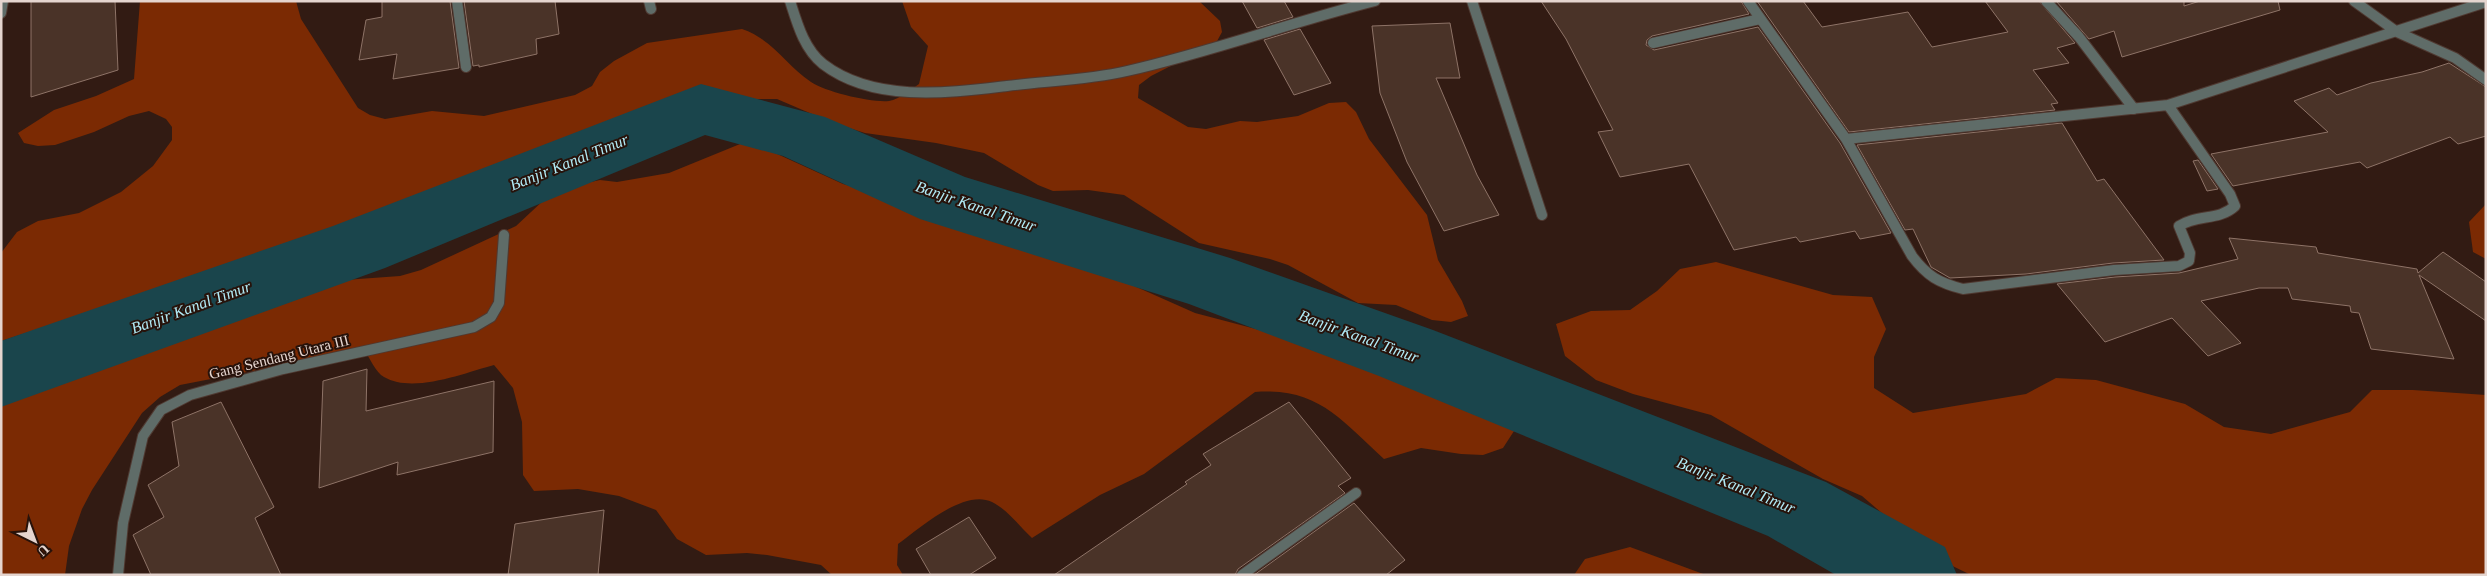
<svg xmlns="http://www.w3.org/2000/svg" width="2487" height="576" font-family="'Times New Roman',serif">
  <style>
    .forest { fill: #7b2a03 }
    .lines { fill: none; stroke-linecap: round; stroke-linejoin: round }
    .river { fill: #1a454c; fill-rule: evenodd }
    .building { fill: #4a3328; stroke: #8e7367 }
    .street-casing { stroke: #4f3931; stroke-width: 12 }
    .street { stroke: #5f6c68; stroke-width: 10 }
    .labels { text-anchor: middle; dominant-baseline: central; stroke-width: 4; stroke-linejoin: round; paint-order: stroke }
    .street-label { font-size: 15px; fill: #e5d5cf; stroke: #27120a }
    .water-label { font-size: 16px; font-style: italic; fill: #b1ebf6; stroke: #27120a }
  </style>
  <rect width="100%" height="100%" fill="#321b13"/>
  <!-- forest -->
  <path class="forest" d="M140 1H296L301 19 358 108 370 115 385 119 432 111 484 116 575 95 592 86 600 72 614 61 647 43 742 29C772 39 786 65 811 82 826 92 872 103 889 101 900 99 911 90 919 84L928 46 911 27 902 1H1199L1220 21 1222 32 1216 43 1151 76 1139 85 1138 98 1188 127 1206 129 1240 121 1257 122 1298 116 1329 103 1346 102 1356 112 1369 139 1427 215 1438 260 1462 301 1468 316 1451 322 1432 320 1396 305 1358 303 1288 265 1270 259 1199 243 1124 195 1088 190 1053 191 1038 185 984 153 936 143 865 133 833 123 777 99H729L710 100 641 118 500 171 380 222 226 271 104 317 64 321 1 341V253L17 232 38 221 79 213 121 192 153 166 172 140V127L166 119 149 111 129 116 94 132 55 145 38 146 24 143 18 133 54 110 96 96 134 79Z
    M745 142 763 145 775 153 843 184 894 198 957 223 1049 245 1078 261 1195 313 1321 346 1409 380 1451 388 1490 402 1506 414 1514 431 1503 448 1483 455 1461 454 1421 448 1384 459C1341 420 1318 387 1255 392L1144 474 1100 495 1032 538C1019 526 1008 510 992 502 964 488 919 529 898 544L897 565 903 575H832L821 565 767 555 747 553 706 555 677 539 656 510 619 496 578 489 534 491 523 475 522 422 513 388 494 365C464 373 413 394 384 377 376 373 369 357 364 349L180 385 160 397 142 413 92 490 82 509 69 546 65 575H1V387L119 348 162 330 317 282 400 276 421 270 516 226 546 198 564 188 600 180 617 182 669 173Z
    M2486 204V259L2473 252 2469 222Z
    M1716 262 1833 295 1872 297 1886 329 1874 357V388L1913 413 2026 394 2056 378 2096 380 2185 404 2224 427 2271 434 2350 412 2372 390H2413L2486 395V575H1971L1932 556 1862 496 1823 479 1711 415 1633 394 1596 380 1565 356 1556 324 1591 311 1630 310 1657 291 1680 269Z
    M1630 547 1706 575H1574L1585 559Z"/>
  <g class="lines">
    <!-- river -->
    <path class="river" d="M701 84 825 117 965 177 1230 258 1433 330 1826 482 1945 547 1957 575H1836L1768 536 1379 376 1189 304 920 219 783 156 705 135 385 268 1 407V341L333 226Z"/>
  </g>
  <!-- building -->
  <path class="building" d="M31 1H115L118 70 31 97Z
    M382 1H450L459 68 393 79 397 54 359 60 366 20 382 17Z
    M464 1H555L559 34 536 39 537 54 479 67V65L473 66Z
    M1242 1H1284L1293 17 1257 28Z
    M1541 1H1741L1749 14 1652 36 1647 40 1646 45 1654 50 1758 27 1840 143 1891 233 1860 239 1855 231 1800 242 1796 237 1734 250 1689 164 1620 177 1598 132 1613 130 1566 39Z
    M1757 1H1803L1822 27 1908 12 1932 47 2008 32 1985 1H2039L2075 43 2057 48 2069 63 2033 70 2058 103 2051 104 2055 110 1849 132Z
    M2056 1H2184V6L2200 1H2278L2280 10 2122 57 2114 31 2089 39Z
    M1450 23 1460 78H1436L1477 175 1499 215 1444 231 1407 162 1380 93 1372 26Z
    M1300 29 1331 83 1294 95 1264 40Z
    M2449 63 2486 87V136L2458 144 2450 137 2367 168 2360 162 2233 186 2211 154 2328 132 2294 101 2329 88 2337 95 2371 83 2422 72Z
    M2062 123 2097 181 2104 179 2164 260 2113 263 2026 274 1950 278 1931 267 1913 229 1905 230 1857 145Z
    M2198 160 2218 189 2207 191 2193 161Z
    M2229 238 2316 247 2318 253 2417 269 2418 273 2443 252 2486 282V321L2419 275 2454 359 2371 349 2359 313 2351 312 2350 306 2292 299 2288 288H2259L2201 301 2241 343 2208 356 2172 318 2105 342 2057 284 2115 277 2179 273 2238 259Z
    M367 369 366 411 494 381 493 452 397 475 398 462 319 488 323 381Z
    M221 402 274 507 255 518 281 575H151L133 535 164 517 148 485 179 466 172 422Z
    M1289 402 1351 478 1338 486 1345 493 1238 569 1235 575H1054L1187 484 1185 482 1211 465 1203 454Z
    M1354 503 1405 560 1386 575H1254Z
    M604 510 598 575H508L515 524Z
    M969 517 996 558 969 575H931L916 549Z"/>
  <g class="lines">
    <defs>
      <path id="street" d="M457 1 466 67
        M649 1 651 9
        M790 1C797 23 804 49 823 64 874 103 948 93 1007 86 1047 81 1088 80 1127 71 1211 52 1292 22 1375 1
        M1472 1 1542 215
        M1748 1 1846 139 1912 256C1927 276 1939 283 1963 289L2114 270 2179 266 2189 261 2190 253 2179 226C2197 214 2219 221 2235 206L2230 194 2168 105
        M2046 1 2079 37 2134 109
        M2354 1 2397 32 2455 58 2486 80
        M1 13 3 1
        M1653 43 1760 19
        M1846 139 2168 105 2486 2
        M118 575 123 523 143 436 161 410 190 395 283 369 474 327 491 317 499 303 504 235
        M1242 575 1356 493"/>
    </defs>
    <!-- street casing -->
    <use href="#street" class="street-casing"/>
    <!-- street -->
    <use href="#street" class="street"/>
  </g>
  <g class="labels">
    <!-- street labels -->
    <g class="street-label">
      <text transform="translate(279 357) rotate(-14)">Gang Sendang Utara III</text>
    </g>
    <!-- water labels -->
    <g class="water-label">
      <text transform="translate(569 162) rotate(-22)">Banjir Kanal Timur</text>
      <text transform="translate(976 206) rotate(19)">Banjir Kanal Timur</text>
      <text transform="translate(191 307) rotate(-20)">Banjir Kanal Timur</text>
      <text transform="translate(1359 336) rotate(20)">Banjir Kanal Timur</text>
      <text transform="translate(1736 485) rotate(22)">Banjir Kanal Timur</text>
    </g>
  </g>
  <!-- border -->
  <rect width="2487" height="576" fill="none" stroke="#e5d5cf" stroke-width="5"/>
  <!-- north arrow -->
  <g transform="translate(35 541) rotate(138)" stroke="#27120a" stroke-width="4" paint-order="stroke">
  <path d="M0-4L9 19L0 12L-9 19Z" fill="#e5d5cf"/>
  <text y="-8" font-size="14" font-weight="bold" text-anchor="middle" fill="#e5d5cf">U</text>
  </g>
</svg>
